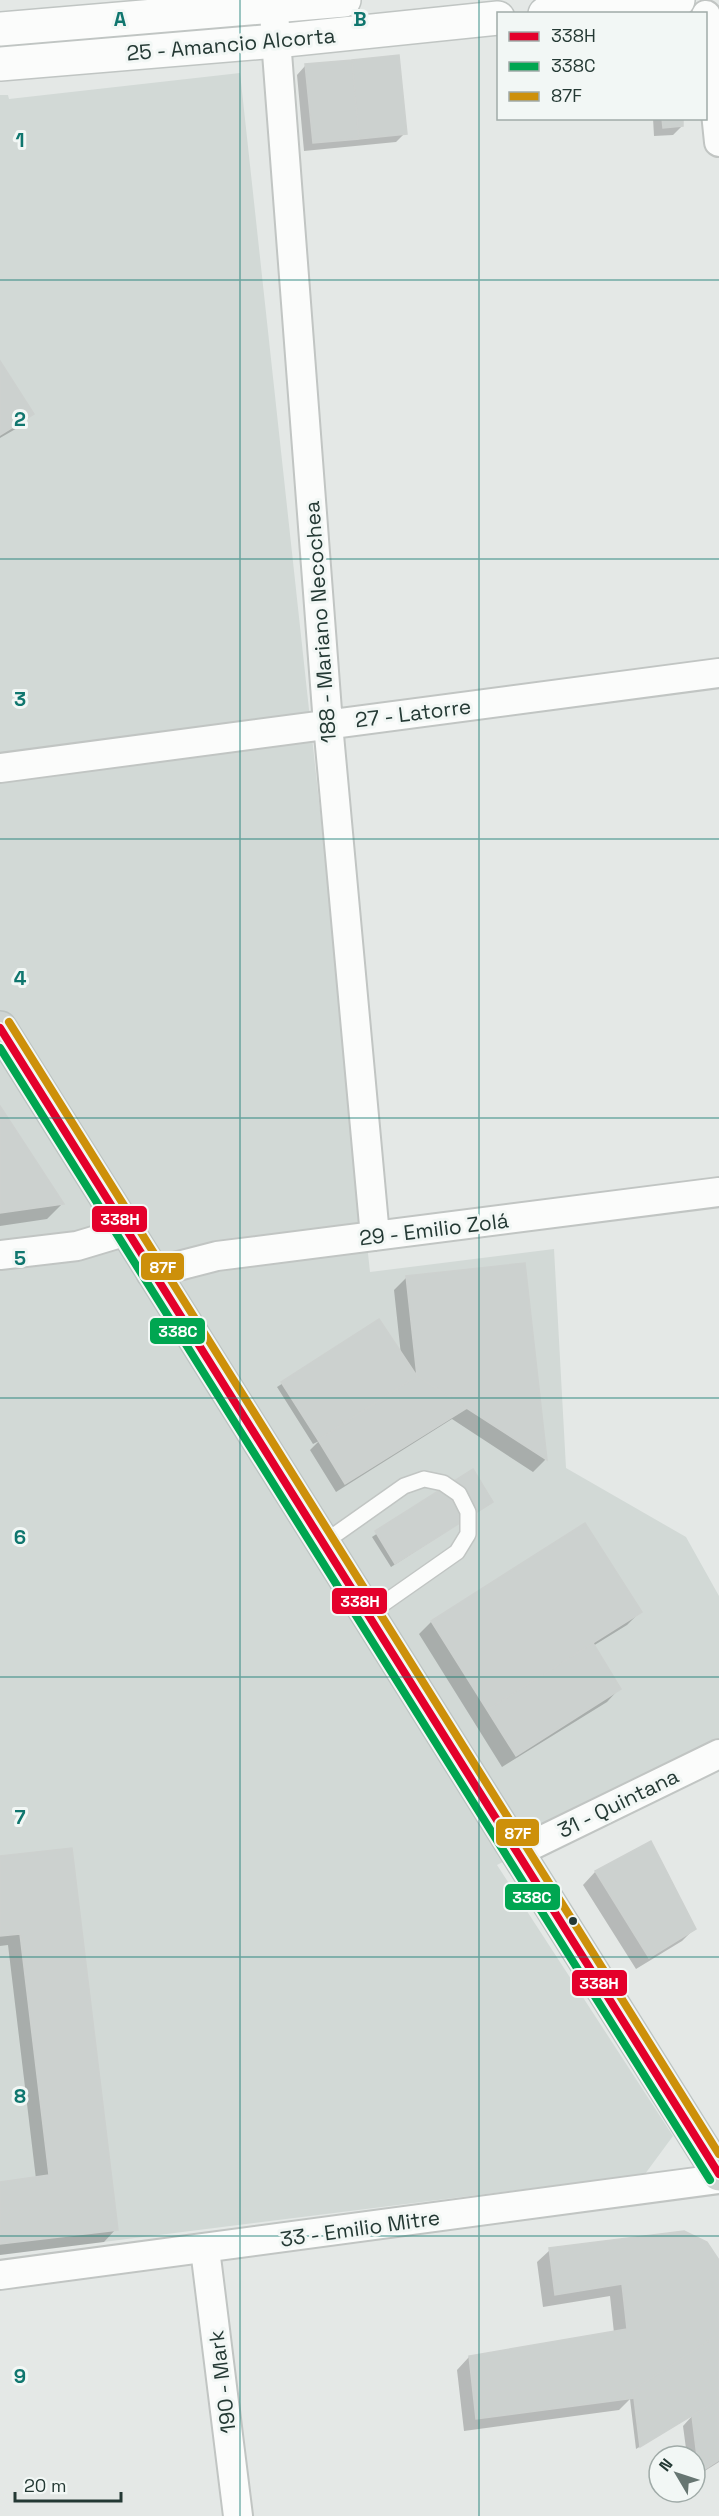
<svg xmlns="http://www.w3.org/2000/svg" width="719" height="2516" font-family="'Space Grotesk',sans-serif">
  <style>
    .built { fill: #d2d9d6 }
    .shadow { fill: #0003 }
    .building { fill: #ccd1cf; stroke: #cdd1cf; stroke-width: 1.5 }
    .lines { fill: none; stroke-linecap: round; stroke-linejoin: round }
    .lane-casing { stroke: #c1c5c3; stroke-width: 18 }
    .street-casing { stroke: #c1c5c3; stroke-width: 32 }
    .secondary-casing { stroke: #c0c5c3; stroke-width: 36 }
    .primary-casing { stroke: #bdc4c2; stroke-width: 36 }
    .lane { stroke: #fbfcfb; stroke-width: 15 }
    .street { stroke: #fbfcfb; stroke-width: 28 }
    .secondary { stroke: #fbfcfb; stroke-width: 33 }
    .primary { stroke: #ced4d2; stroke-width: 33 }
    .bus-1-casing { stroke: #f2f7f5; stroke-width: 12 }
    .bus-2-casing { stroke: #f2f7f5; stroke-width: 12 }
    .bus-3-casing { stroke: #f2f7f5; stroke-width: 12 }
    .bus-1 { stroke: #e4002b; stroke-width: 8 }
    .bus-2 { stroke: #00a651; stroke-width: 8 }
    .bus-3 { stroke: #cd900a; stroke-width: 8 }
    .grid { fill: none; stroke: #0f766e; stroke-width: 1.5; stroke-opacity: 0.55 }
    .bus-dot { fill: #243934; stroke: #f2f7f5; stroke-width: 2 }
    .labels { text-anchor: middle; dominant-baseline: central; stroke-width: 6; stroke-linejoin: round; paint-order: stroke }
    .street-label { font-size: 21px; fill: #243934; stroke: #f2f7f5 }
    .grid-label { font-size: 20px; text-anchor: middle; font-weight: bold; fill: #0f766e; stroke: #f2f7f5; stroke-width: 6; stroke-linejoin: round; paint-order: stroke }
    .line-badge { stroke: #f2f7f5; stroke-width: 2 }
    .badge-label { font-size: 16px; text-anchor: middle; font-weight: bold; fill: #fff }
  </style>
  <rect width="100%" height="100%" fill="#e4e8e6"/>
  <!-- built -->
  <path class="built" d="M240 73 370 1272 554 1249 566 1468 686 1537 719 1596V1752L497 1865 673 2136 645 2174 0 2255V95H8L9 99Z"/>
  <!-- shadow -->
  <path class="shadow" d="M305 66 405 133 396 142 304 151 297 75Z
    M653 118H681L682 126 673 135 654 136Z
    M0 364 32 414 19 427 0 438Z
    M0 1109 62 1204 47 1219 0 1226Z
    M524 1265 545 1460 533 1472 452 1419 336 1492 310 1450 319 1441 313 1444 277 1387 379 1321 401 1355 394 1290 407 1277Z
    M472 1471 492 1502 391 1567 372 1537Z
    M584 1525 640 1612 627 1625 593 1646 619 1689 607 1702 502 1767 419 1634 431 1622Z
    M650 1843 694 1929 682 1941 636 1969 583 1885 595 1872Z
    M0 1858 116 2229 104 2242 0 2255V2183L36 2179 8 1945 0 1946Z
    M550 2250 719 2263V2462L695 2477V2456H687L683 2426 693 2415 636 2449 630 2399 619 2410 464 2431 457 2370 469 2357 614 2333 610 2296 543 2307 537 2262Z"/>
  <!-- building -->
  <path class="building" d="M399 55 407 134 359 139 352 60Z
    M352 60 359 139 313 143 305 64Z
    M662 118H683V126L663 128Z
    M0 361 34 414 0 435Z
    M0 1106 64 1204 0 1213Z
    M525 1263 547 1460 417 1376 406 1276Z
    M379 1319 417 1376 318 1440 281 1382Z
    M417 1376 467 1408 345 1484 318 1440Z
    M473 1469 493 1502 395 1564 375 1531Z
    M585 1523 642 1612 487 1710 431 1621Z
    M593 1643 621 1689 516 1756 487 1710Z
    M651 1841 696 1929 649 1958 595 1871Z
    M72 1848 118 2230 0 2244V2182L49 2175 20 1934 0 1936V1856Z
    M684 2231 707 2242 719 2260V2334L633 2390 634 2398 476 2419 469 2356 627 2329 622 2284 555 2295 549 2248Z
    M719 2334V2399L640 2447 633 2390Z
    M719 2399V2460L699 2473 692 2416Z"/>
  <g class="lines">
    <defs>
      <path id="lane" d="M322 1544 404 1486 424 1479 443 1483 459 1494 468 1512V1534L457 1552 367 1615"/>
      <path id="street" d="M273 0 328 724 375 1236
        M706 15 719 142
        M0 768 719 673
        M0 1255 77 1246 127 1231
        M151 1273 217 1256 719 1192
        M518 1852 719 1754
        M205 2249 238 2516
        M0 2275 719 2179"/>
      <path id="secondary" d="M545 14 678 0
        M0 29 344 0
        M0 64 276 41 498 18"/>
      <path id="primary" d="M0 1028 719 2174"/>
    </defs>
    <!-- lane casing -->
    <use href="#lane" class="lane-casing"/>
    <!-- street casing -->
    <use href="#street" class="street-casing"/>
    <!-- secondary casing -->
    <use href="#secondary" class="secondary-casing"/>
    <!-- primary casing -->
    <use href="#primary" class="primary-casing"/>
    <!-- lane -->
    <use href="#lane" class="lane"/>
    <!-- street -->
    <use href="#street" class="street"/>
    <!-- secondary -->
    <use href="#secondary" class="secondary"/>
    <!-- primary -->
    <use href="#primary" class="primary"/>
    <defs>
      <path id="bus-1" d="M0 1028 719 2174"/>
      <path id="bus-2" d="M0 1048 710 2180"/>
      <path id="bus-3" d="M9 1022 719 2154"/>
    </defs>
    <!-- bus-1 casing -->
    <use href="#bus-1" class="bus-1-casing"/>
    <!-- bus-2 casing -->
    <use href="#bus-2" class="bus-2-casing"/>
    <!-- bus-3 casing -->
    <use href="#bus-3" class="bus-3-casing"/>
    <!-- bus-1 -->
    <use href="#bus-1" class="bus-1"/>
    <!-- bus-2 -->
    <use href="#bus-2" class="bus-2"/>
    <!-- bus-3 -->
    <use href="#bus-3" class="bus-3"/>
  </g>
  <!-- grid -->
  <path class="grid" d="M240 0V2516M479 0V2516M0 280H719M0 559H719M0 839H719M0 1118H719M0 1398H719M0 1677H719M0 1957H719M0 2236H719"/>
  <!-- markers -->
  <circle class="bus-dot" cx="573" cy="1921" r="5"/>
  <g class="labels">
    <!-- street labels -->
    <g class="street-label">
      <text transform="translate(231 44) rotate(-5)">25 - Amancio Alcorta</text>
      <text transform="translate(320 622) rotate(-94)">188 - Mariano Necochea</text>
      <text transform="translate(413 713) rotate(-7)">27 - Latorre</text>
      <text transform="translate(434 1229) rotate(-7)">29 - Emilio Zolá</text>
      <text transform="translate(618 1803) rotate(-26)">31 - Quintana</text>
      <text transform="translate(360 2228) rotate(-8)">33 - Emilio Mitre</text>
      <text transform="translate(222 2382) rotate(-97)">190 - Mark</text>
    </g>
  </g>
  <g class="grid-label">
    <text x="120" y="26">A</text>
    <text x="360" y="26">B</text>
    <text x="20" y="147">1</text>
    <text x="20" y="426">2</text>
    <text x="20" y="706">3</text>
    <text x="20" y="985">4</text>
    <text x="20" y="1265">5</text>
    <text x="20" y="1544">6</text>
    <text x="20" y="1824">7</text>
    <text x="20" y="2103">8</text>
    <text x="20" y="2383">9</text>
  </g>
  <g class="line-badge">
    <rect x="91" y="1205" width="57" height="28" rx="6" fill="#e4002b"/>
    <rect x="140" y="1252" width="45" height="29" rx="6" fill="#cd900a"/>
    <rect x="149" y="1317" width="57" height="28" rx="6" fill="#00a651"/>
    <rect x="331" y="1587" width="57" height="28" rx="6" fill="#e4002b"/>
    <rect x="495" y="1818" width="45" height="29" rx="6" fill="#cd900a"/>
    <rect x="504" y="1883" width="57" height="28" rx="6" fill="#00a651"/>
    <rect x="571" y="1969" width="57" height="28" rx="6" fill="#e4002b"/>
  </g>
  <g class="badge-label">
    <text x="120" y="1225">338H</text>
    <text x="163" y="1273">87F</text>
    <text x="178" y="1337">338C</text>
    <text x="360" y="1607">338H</text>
    <text x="518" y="1839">87F</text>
    <text x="532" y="1903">338C</text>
    <text x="599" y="1989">338H</text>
  </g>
  <!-- legend -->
  <rect x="497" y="12" width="210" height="108" fill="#f2f7f5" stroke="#a0aba8" stroke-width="1.5"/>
  <rect x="509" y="32" width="30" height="9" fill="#e4002b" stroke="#a0aba8" stroke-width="1.5"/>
  <text x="551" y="42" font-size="18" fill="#243934">338H</text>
  <rect x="509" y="62" width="30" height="9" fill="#00a651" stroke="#a0aba8" stroke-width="1.5"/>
  <text x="551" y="72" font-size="18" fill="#243934">338C</text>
  <rect x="509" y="92" width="30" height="9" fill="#cd900a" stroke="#a0aba8" stroke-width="1.5"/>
  <text x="551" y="102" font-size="18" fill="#243934">87F</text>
  <!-- north arrow -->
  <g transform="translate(677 2474) rotate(309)"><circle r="28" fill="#f2f7f5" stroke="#a0aba8" stroke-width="1.5"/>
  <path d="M0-4.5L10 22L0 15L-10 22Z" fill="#677672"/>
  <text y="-9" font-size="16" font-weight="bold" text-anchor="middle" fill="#243934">N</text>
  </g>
  <!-- scale -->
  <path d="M15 2492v9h106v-9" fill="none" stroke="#243934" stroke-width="3"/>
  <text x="24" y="2492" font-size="18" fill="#243934" stroke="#f2f7f5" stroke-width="4.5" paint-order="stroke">20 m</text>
</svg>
